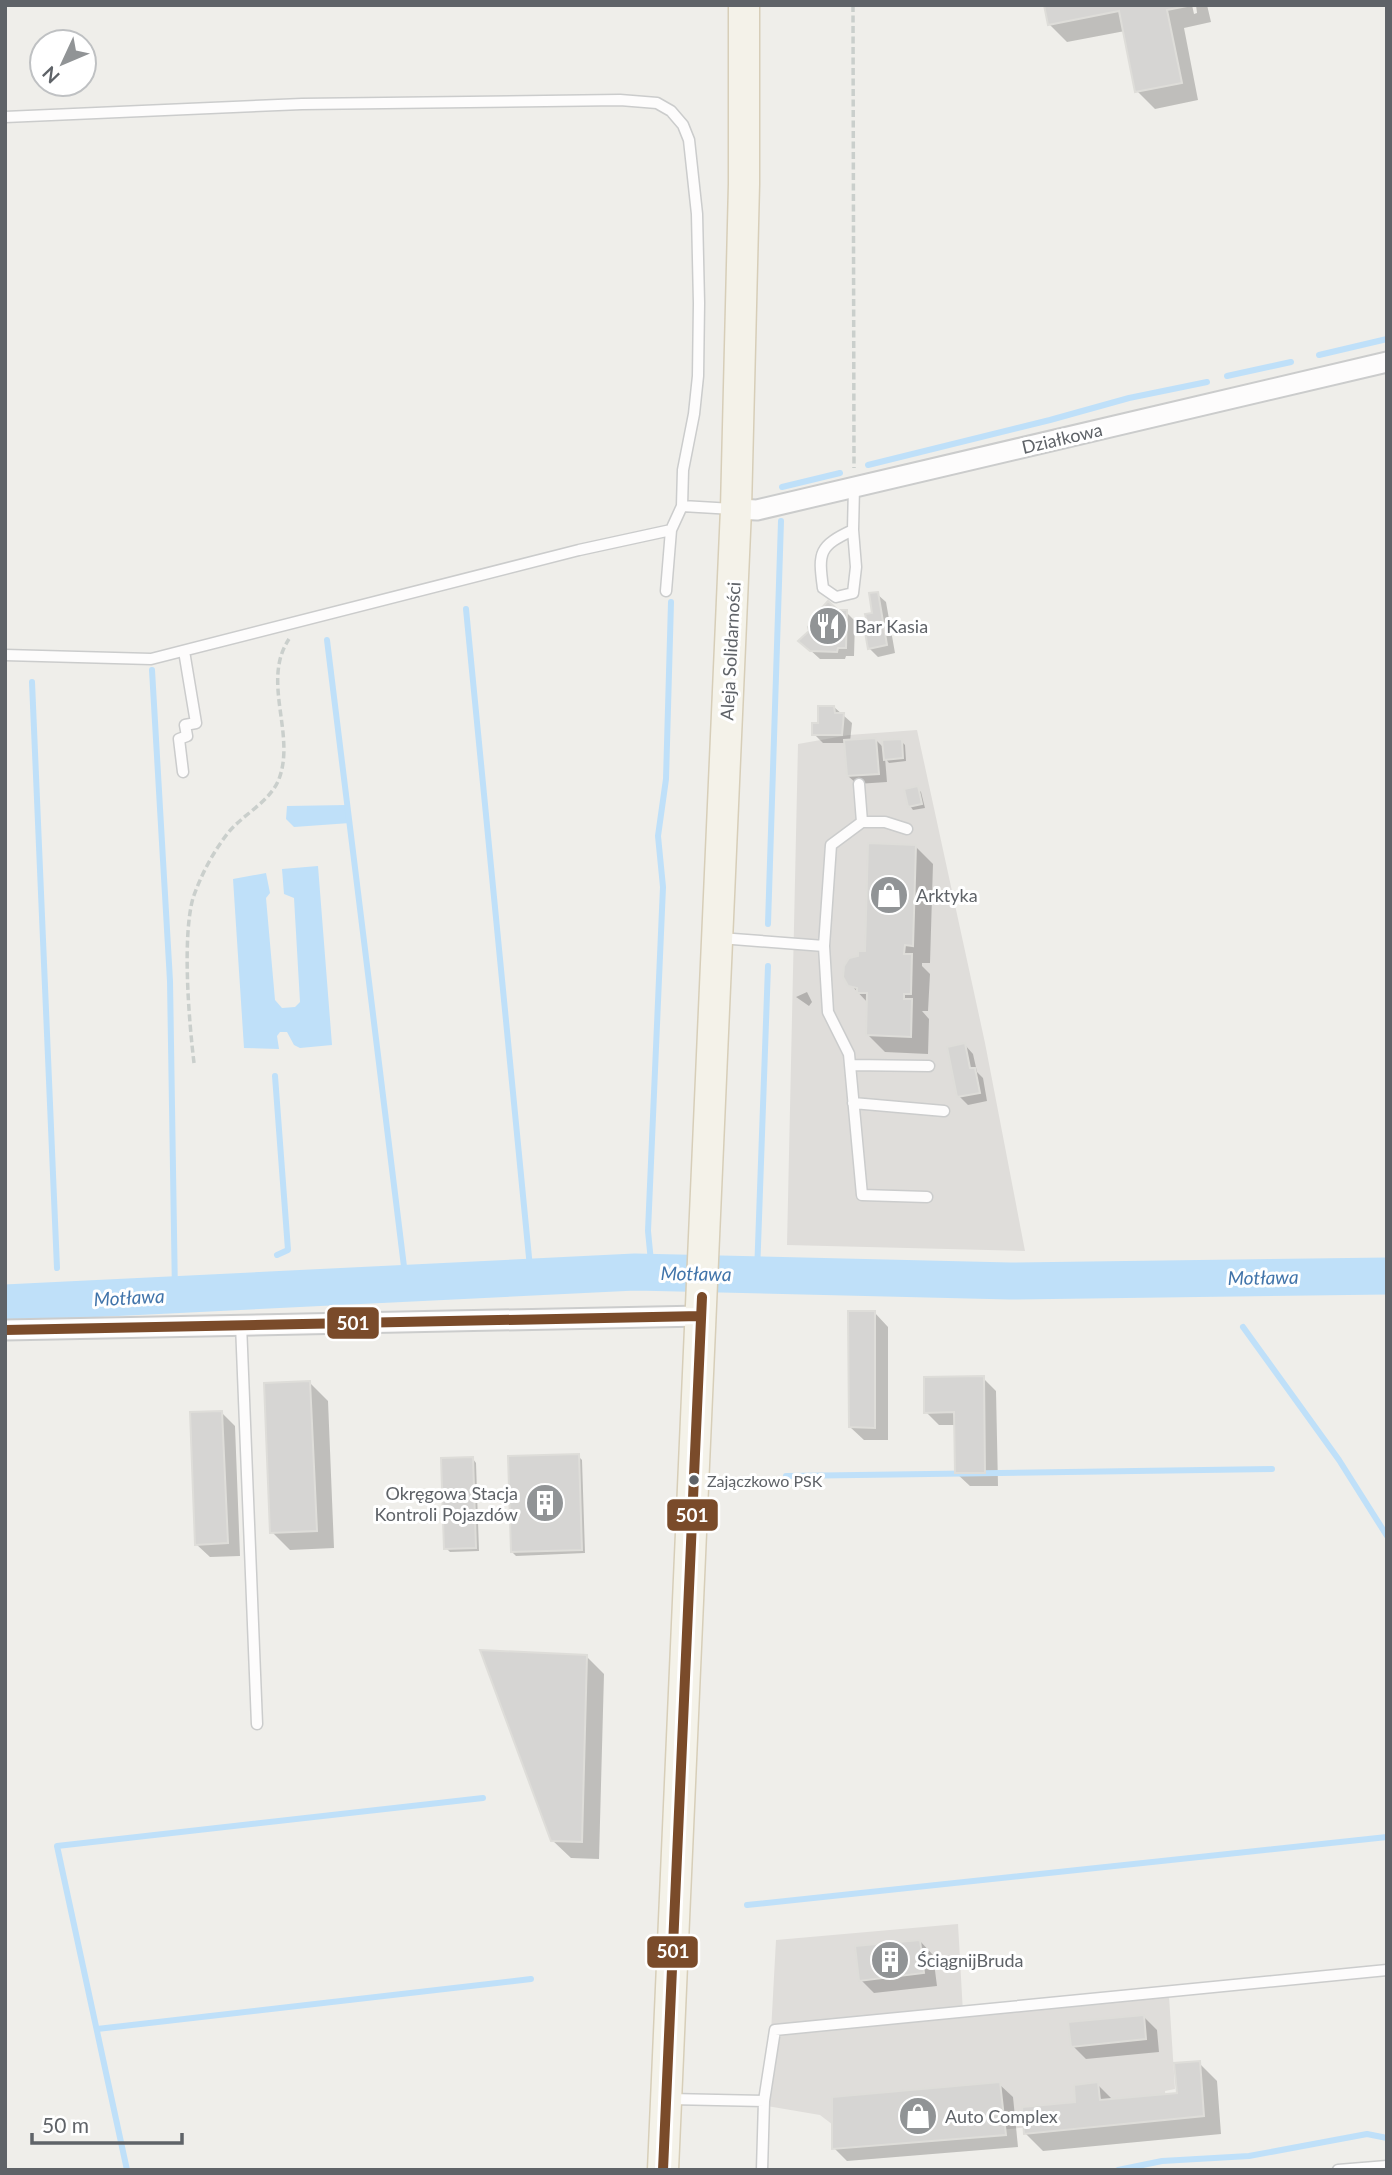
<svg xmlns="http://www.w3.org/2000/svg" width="1392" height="2175" font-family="Lato,sans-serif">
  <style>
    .industrial { fill: #dfddda }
    .water { fill: #bfe0f9 }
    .shadow { fill: #0003 }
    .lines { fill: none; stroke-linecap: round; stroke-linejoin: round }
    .stream { stroke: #bfe0f9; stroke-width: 6 }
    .river { stroke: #bfe0f9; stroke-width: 37 }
    .building { fill: #d6d5d3; stroke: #deddd9; stroke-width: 2 }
    .lane-casing { stroke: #cbcccc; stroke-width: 13 }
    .street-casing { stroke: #cbcccc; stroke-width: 23 }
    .primary-casing { stroke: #d7ceb8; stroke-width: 33 }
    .path { stroke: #cacfcc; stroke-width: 3.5; stroke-dasharray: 7 3.5; stroke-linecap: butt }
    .lane { stroke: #fdfcfc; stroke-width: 10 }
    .street { stroke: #fdfcfc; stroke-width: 19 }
    .primary { stroke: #f4f2e9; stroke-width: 30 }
    .bus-1-casing { stroke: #fff; stroke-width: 16 }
    .bus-1 { stroke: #7a4b2a; stroke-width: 10 }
    .bus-dot { fill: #5f6368; stroke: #fff; stroke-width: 2.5 }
    .labels { text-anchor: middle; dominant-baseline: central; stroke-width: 6; stroke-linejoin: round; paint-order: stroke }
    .bus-label { font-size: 16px; fill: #5f6368; stroke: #fff; text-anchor: start }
    .street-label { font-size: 18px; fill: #5f6368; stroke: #fff }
    .poi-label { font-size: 18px; fill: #5f6368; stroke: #fff; text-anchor: start }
    .water-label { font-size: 19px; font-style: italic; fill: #4174aa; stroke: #fff }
    .line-badge { stroke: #fff; stroke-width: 2.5 }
    .badge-label { font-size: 19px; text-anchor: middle; font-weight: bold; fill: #fff }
  </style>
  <rect width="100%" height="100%" fill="#efeeea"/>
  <!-- industrial -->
  <path class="industrial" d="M917 730 985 1043 1025 1251 787 1245 798 744 849 735Z
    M958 1924 963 2013 1169 1996 1175 2089 1165 2091 1168 2115 838 2144 837 2128 820 2115 767 2106 776 1940Z"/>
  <!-- water -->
  <path class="water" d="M347 805 350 823 294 827 286 819 287 806Z
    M318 866 332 1045 300 1048 294 1045 287 1032H280L277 1036 279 1049 244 1048 233 879 266 873 270 893 266 898 275 1000 282 1008 295 1007 300 1002 294 898 284 894 282 869Z"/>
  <!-- shadow -->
  <path class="shadow" d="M1052 5H1192L1194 14 1197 13 1196 5H1207L1211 22 1184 28 1198 100 1155 109 1137 91 1125 31 1067 42 1049 24Z
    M877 594 886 602 895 653 878 657 869 648Z
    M838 612H846L855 621 854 656H846L845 659H820L809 649Z
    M834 707 852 723 850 742 876 740 885 749 901 741 905 745 906 761 889 763 885 758 887 782 857 784 848 776 846 743H823L814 734Z
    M917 788 921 792 925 808 913 810 910 806Z
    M915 846 933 864 930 963H922V966L930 974 928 1011H922L929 1019 928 1054 885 1052 867 1034 868 1003 850 984 867 953Z
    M807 992 812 1002 809 1006 796 997Z
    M965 1045 973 1054 977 1072 983 1078 987 1101 968 1105 959 1096Z
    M875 1313 888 1327V1440H864L850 1427Z
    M983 1378 996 1391 998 1486H970L956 1473V1425H939L926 1412Z
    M310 1383 328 1401 334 1548 290 1550 272 1532Z
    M222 1413 235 1426 240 1556 210 1557 196 1544Z
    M578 1456 582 1460 585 1553 516 1556 512 1552Z
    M473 1459 476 1463 479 1551 450 1552 446 1548Z
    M586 1656 604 1674 599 1859 571 1858 552 1840Z
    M920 1941 933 1955 937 1986 874 1993 861 1980Z
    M1144 2017 1157 2030 1159 2052 1086 2059 1073 2046Z
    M1199 2063 1217 2081 1221 2134 1043 2151 1025 2133 1077 2104 1097 2084 1114 2101 1179 2094Z
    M999 2084 1013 2097 1018 2147 847 2161 834 2148Z"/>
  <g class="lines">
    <!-- stream -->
    <path class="stream" d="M1319 355 1387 339
      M1227 376 1291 362
      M868 465 1050 420 1129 398 1207 382
      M782 487 840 473
      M466 609 531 1278
      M327 640 406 1283
      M152 670 170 981 175 1294
      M32 682 57 1268
      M768 924 781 521
      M275 1076 288 1250 277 1255
      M652 1272 648 1231 663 887 658 836 666 779 671 602
      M757 1274 768 966
      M1243 1327 1339 1460 1387 1536
      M786 1476 1272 1469
      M747 1905 1387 1837
      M97 2029 531 1979
      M127 2170 57 1846 483 1798
      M1118 2170 1162 2161 1249 2156 1367 2134 1387 2138"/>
    <!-- river -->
    <path class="river" d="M5 1303 635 1272 1010 1281 1387 1276"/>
  </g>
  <!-- building -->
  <path class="building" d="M1044 5H1192L1167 10 1182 83 1135 92 1119 11 1048 25Z
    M878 592 887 645 868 649 865 632H869L865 614 872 613 869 593Z
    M828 601 838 610H847L846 648H838L837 652 810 651 798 641 809 631 808 627 811 623H819L818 612Z
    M818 706H834L835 713H844L842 735H812V723H818Z
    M876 738 879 774 847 776 844 740Z
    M902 739 903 758 884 760 882 740Z
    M918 786 922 804 908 807 904 789Z
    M868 843 916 845 913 946 905 945 904 954H912L911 994H904V999H912L911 1037 866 1035 867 993H857V988L848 986 843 977 844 966 849 958 858 956V951H865Z
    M965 1043 970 1068H975L980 1093 957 1097 947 1047Z
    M848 1311H875V1428L849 1427Z
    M984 1376 985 1473H955L954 1412 924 1413V1377Z
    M310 1381 317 1531 270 1533 264 1383Z
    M222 1411 228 1543 195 1545 190 1412Z
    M579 1454 582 1550 511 1552 508 1456Z
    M473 1457 476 1548 444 1549 441 1458Z
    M480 1650 587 1655 582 1842 551 1841Z
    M920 1940 924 1973 859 1981 855 1946Z
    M1144 2015 1146 2039 1071 2047 1068 2022Z
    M1200 2061 1204 2116 1024 2134 1022 2107 1075 2102 1074 2085 1098 2082 1100 2100 1177 2093 1174 2063Z
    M1000 2082 1006 2135 832 2149V2097Z"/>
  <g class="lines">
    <defs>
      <path id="lane" d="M5 117 302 104 620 100 657 103 671 111 683 125 689 140 697 214 699 303 698 376 694 414 683 470 682 506 733 509
        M853 530 856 567 853 593 836 597 823 588C818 552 819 546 853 530L854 487
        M666 591 671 530 682 506
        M5 655 151 659 579 550 671 530
        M183 772 179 739 187 736 185 725 196 723 184 651
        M859 784 862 822 831 845 824 946 828 1012 849 1054 862 1195 927 1197
        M862 822H885L907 829
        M720 938 824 946
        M850 1065 929 1066
        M853 1103 944 1111
        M241 1324 257 1724
        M670 2099 764 2101 775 2030 1387 1970
        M762 2170 764 2101
        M1338 2170 1387 2166"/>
      <path id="street" d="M736 509 757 510 1387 362
        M5 1330 701 1316"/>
      <path id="primary" d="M663 2170 736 509 744 184V5"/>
    </defs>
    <!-- lane casing -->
    <use href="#lane" class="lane-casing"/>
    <!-- street casing -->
    <use href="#street" class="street-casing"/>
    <!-- primary casing -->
    <use href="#primary" class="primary-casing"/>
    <!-- path -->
    <path class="path" d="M853 5 854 468
      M194 1063C189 1021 182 938 193 898 201 875 213 852 228 833 242 815 270 802 279 779 296 734 261 681 289 639"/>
    <!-- lane -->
    <use href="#lane" class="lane"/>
    <!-- street -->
    <use href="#street" class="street"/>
    <!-- primary -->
    <use href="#primary" class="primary"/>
    <defs>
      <path id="bus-1" d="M5 1330 701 1316
        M663 2170 702 1297"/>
    </defs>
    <!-- bus-1 casing -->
    <use href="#bus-1" class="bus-1-casing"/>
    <!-- bus-1 -->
    <use href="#bus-1" class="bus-1"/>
  </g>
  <!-- icons -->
  <defs>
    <symbol id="restaurant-disc" viewBox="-11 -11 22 22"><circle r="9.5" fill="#919496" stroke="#fff"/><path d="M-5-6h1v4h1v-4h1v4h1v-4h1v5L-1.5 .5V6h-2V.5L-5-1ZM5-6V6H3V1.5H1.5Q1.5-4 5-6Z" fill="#fff"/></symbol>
    <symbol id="shop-disc" viewBox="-11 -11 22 22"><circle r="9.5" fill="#919496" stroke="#fff"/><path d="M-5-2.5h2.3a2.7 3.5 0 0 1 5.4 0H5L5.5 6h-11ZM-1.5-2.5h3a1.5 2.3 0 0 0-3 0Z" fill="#fff"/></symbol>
    <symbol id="building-disc" viewBox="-11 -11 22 22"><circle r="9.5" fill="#919496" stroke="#fff"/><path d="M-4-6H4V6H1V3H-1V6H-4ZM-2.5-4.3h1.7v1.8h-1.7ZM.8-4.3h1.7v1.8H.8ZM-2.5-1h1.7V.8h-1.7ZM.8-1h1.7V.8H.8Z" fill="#fff"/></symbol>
  </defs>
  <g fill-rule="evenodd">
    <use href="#restaurant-disc" x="806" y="604" width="44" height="44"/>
    <use href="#shop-disc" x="867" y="873" width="44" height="44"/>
    <use href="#building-disc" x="523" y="1481" width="44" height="44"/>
    <use href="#building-disc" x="868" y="1938" width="44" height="44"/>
    <use href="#shop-disc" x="896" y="2094" width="44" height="44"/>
  </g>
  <!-- markers -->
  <circle class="bus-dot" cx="694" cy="1480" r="6"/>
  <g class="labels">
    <!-- bus labels -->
    <g class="bus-label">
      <text x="707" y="1480">Zajączkowo PSK</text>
    </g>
    <!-- street labels -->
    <g class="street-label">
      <text transform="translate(1062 438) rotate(-13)">Działkowa</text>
      <text transform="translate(730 651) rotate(-87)">Aleja Solidarności</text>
    </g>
    <!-- poi labels -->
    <g class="poi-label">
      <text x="855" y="626">Bar Kasia</text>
      <text x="916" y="895">Arktyka</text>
      <text x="518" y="1493" text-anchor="end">Okręgowa Stacja<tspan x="518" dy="21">Kontroli Pojazdów</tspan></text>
      <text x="917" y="1960">ŚciągnijBruda</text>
      <text x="945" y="2116">Auto Complex</text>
    </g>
    <!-- water labels -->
    <g class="water-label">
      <text transform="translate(696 1273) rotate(1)">Motława</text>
      <text transform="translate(1263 1277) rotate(-1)">Motława</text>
      <text transform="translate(129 1297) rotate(-3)">Motława</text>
    </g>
  </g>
  <g class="line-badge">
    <rect x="326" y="1306" width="54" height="34" rx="7" fill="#7a4b2a"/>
    <rect x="666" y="1498" width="53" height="34" rx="7" fill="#7a4b2a"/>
    <rect x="646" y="1935" width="53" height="34" rx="7" fill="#7a4b2a"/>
  </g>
  <g class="badge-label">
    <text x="353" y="1330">501</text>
    <text x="692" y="1522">501</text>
    <text x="673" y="1958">501</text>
  </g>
  <!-- border -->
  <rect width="1392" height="2175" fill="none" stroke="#5f6368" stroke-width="14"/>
  <!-- north arrow -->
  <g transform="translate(63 63) rotate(226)"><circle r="33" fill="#ffffff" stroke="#bfc1c3" stroke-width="2"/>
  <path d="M0-5L12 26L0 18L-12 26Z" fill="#919496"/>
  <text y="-10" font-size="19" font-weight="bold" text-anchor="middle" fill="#5f6368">N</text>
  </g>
  <!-- scale -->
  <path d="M32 2133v10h150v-10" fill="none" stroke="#5f6368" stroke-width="3.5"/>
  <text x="42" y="2133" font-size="21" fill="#5f6368" stroke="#ffffff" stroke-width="5" paint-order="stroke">50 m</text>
</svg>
